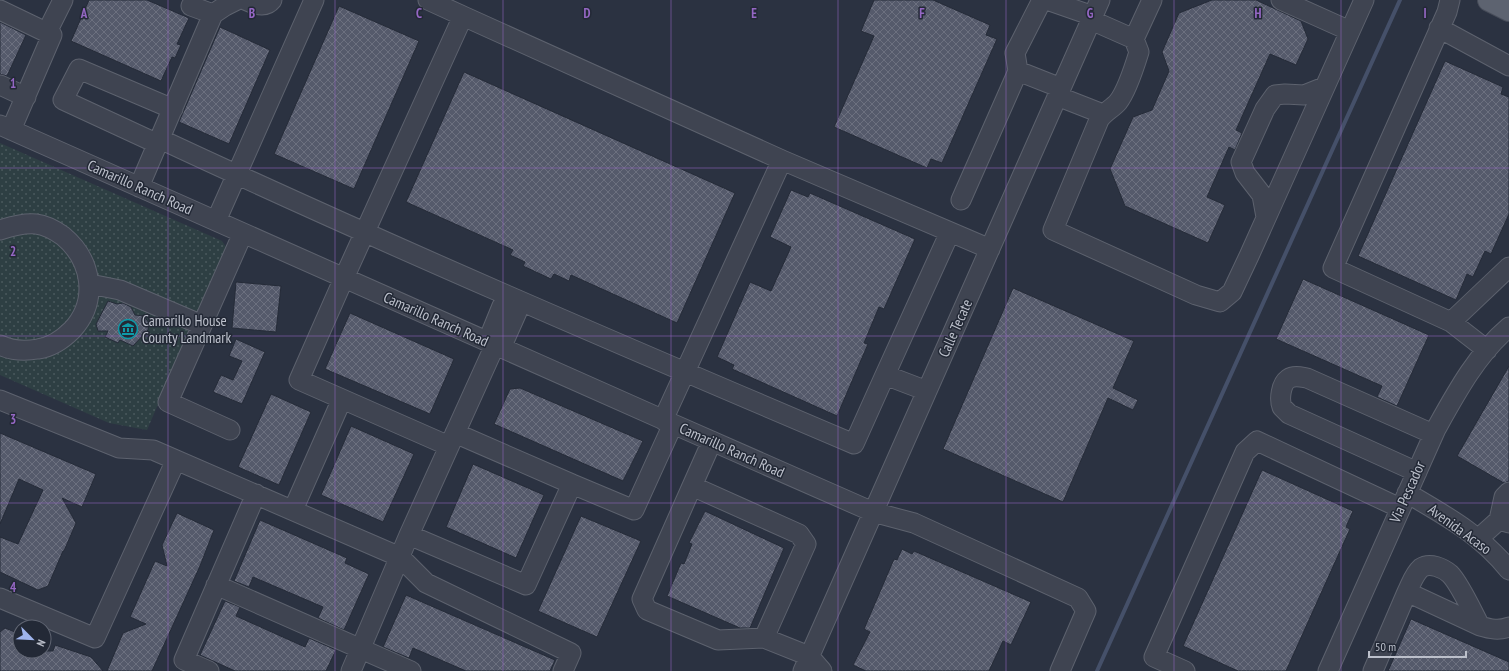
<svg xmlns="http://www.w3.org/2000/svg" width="1509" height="671" font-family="'PT Sans Narrow',sans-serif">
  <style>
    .garden { fill: url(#garden-dots) }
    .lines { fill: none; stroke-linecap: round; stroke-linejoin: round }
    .stream { stroke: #455069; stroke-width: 4 }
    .building { fill: url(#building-cross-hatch); stroke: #252b38 }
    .minor-casing { stroke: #5d626e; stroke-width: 21 }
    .major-casing { stroke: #484d5a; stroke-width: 24 }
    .minor { stroke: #3f4451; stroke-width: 19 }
    .major { stroke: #5d6370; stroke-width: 22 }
    .grid { fill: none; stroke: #9567c4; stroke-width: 1; stroke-opacity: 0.55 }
    .labels { text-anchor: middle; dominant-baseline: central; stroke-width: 3; stroke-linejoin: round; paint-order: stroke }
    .street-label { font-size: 15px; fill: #bcc0cb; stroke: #232936 }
    .poi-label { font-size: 15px; fill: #bcc0cb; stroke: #232936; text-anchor: start }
    .grid-label { font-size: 13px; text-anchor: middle; font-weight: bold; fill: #9567c4; stroke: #232936; stroke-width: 3; stroke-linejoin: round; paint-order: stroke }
  </style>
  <defs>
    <pattern id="garden-dots" width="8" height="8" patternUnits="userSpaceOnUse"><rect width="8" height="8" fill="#2e3f43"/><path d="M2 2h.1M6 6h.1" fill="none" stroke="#4a595d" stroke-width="1.8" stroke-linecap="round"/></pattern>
    <pattern id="building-cross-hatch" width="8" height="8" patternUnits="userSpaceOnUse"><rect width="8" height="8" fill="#555a6b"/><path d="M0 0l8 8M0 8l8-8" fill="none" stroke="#6c707f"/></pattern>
  </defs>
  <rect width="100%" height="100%" fill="#2b3241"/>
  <!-- garden -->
  <path class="garden" d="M0 143 222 241 226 247 147 430 109 423 0 375Z"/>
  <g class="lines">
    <!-- stream -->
    <path class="stream" d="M1097 671 1400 0"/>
  </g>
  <!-- building -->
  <path class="building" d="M89 0H147L189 18 177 44 181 45 175 58 172 57 161 81 71 41Z
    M874 0H933L990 25 986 35 997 39 942 163 931 159 927 168 834 127 874 36 861 31Z
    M1212 0H1256L1301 21 1308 39 1296 65 1270 54 1236 130 1242 133 1235 150 1229 147 1207 197 1225 205 1208 243 1125 206 1110 169 1133 117 1152 110 1169 71 1162 52 1179 13Z
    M339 6 419 41 354 189 274 154Z
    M0 22 26 35 7 76 0 74Z
    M220 27 270 50 229 144 179 122Z
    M1445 61 1503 87 1501 94 1509 97V214L1491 254 1485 251 1473 277 1467 274 1456 300 1358 256Z
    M464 72 735 193 677 323 571 275 569 281 554 274 551 279 523 266 525 262 510 255 513 250 406 202Z
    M791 190 808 197 810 193 915 239 884 309 879 307 864 343 868 344 837 416 732 369 734 365 717 357 750 282 771 291 791 247 770 237Z
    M1303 279 1429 335 1397 406 1377 397 1382 386 1276 339Z
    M236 282 281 286 276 332 232 328Z
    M1013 288 1134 341 1113 388 1138 400 1133 410 1108 398 1063 502 943 449Z
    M108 301 117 304 123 303 131 307 135 315 144 316 149 323 148 330 133 346 120 340 118 343 105 337 108 331H98L96 324Z
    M350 313 454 359 430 414 325 369Z
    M236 339 265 352 242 404 213 392 221 375 233 380 242 361 229 356Z
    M1509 366V481L1504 483 1457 456Z
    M520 388 643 441 623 481 494 424 510 389Z
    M271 394 311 412 279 485 238 467Z
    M351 426 414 454 383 522 321 495Z
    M0 433 96 474 82 507 62 498 76 523 64 551H63L48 586 38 590 0 572V537L18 544 43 490 19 479 0 524Z
    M473 464 544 495 516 558 446 527Z
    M1262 470 1353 511 1346 527 1350 529 1286 671H1238L1183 646Z
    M705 511 784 548 750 628H740L667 596 681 563 684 564 692 544 689 543Z
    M177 513 214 530 200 566 152 671H107L123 633 146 624 130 617 155 561 167 566 162 545Z
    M581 516 641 541 597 637 538 611Z
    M260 520 347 558 345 563 369 574 344 630 318 618 323 607 253 577 249 587 234 581Z
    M902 549 912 554 914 551 1031 602 1011 645 1003 641 989 671H866L853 665 870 632 864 629 894 559 897 560Z
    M406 595 555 660 550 671H466L413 648 409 658 383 647Z
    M225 601 240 607 236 616 305 647 309 638 336 650 326 671H235L200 655Z
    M1411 619 1509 662V671H1388Z
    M5 628 20 634V651H53L55 645 91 657 103 671H0V632Z"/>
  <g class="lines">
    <defs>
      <path id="minor" d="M245 0C253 4 265 9 272 0
        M428 0 463 16 344 278 299 380 449 446
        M1042 0 1015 53 1018 71 1061 88
        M1047 0 1093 16
        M1152 0 1134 39 1139 52C1135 65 1126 92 1118 102 1112 109 1104 112 1099 120L1053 230 1196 295 1220 302 1232 292 1249 256 1364 0
        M1281 0 1350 31
        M1450 0 1447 12 1333 268 1451 322 1509 267
        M0 10 52 35 11 130
        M213 14 225 6 237 0
        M463 16 782 160 990 249
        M1091 20 1134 39
        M1439 28 1509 66
        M47 32 63 0
        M0 85 26 97
        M1057 96 1103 114
        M0 125 673 424 873 512 914 523 1078 598 1086 611 1060 671
        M160 139C389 246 621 345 854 444L885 375 927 391
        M158 144 63 100 79 69 173 109
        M139 187 213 14 191 6
        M961 200 1018 71
        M1266 217 1262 195 1245 173 1241 162 1265 109 1275 95 1285 94 1304 95 1324 87
        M216 221 314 0
        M0 230C12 226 23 223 36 224 45 225 56 231 63 236 92 260 99 301 72 330 63 339 52 347 38 349 26 351 12 351 0 345
        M90 284 120 290 202 325
        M1451 322 1487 350
        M885 375 950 232
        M0 400 119 448 153 450 400 557 426 583 571 653 563 671
        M663 420 782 160
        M230 430 168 402 243 233
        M1417 472 1289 414C1287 412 1284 409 1282 407 1279 399 1281 384 1288 379 1294 375 1301 377 1307 378L1433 434
        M572 484 634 510 673 424
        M692 486 712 441
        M1407 493C1446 516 1480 534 1509 570
        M293 510 342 399
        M1499 520 1504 497 1509 492
        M409 535 526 585 572 484 455 433
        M1479 538 1499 520 1509 523
        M216 585 411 671
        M1407 592C1411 584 1414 574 1421 568 1430 562 1443 568 1450 574 1460 584 1473 613 1480 626
        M0 598 95 638 176 460
        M764 638 806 544 799 534 692 486 642 599 647 610 718 640 764 638 809 656 822 671
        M209 671 184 660 256 494
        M351 671 409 535 495 345 505 339 517 312 515 299 502 306 491 333 495 345
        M803 671 1100 0
        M1185 671 1154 657 1245 452 1257 441 1400 508
        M1328 671 1436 429C1456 393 1477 354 1509 327
        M1373 671 1407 592 1480 626C1490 629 1499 631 1509 627"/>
      <path id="major" d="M1489 0 1509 10"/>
    </defs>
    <!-- minor casing -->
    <use href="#minor" class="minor-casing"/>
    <!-- major casing -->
    <use href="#major" class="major-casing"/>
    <!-- minor -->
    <use href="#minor" class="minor"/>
    <!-- major -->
    <use href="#major" class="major"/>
  </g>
  <!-- grid -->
  <path class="grid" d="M168 0V671M335 0V671M503 0V671M671 0V671M838 0V671M1006 0V671M1174 0V671M1341 0V671M0 168H1509M0 336H1509M0 503H1509"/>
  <!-- icons -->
  <defs>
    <symbol id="museum-ring" viewBox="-11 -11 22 22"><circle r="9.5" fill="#232936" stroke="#0f9aa8" stroke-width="1.5"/><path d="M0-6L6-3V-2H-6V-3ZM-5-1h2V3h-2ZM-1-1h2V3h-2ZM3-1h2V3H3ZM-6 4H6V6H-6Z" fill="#0f9aa8"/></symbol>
  </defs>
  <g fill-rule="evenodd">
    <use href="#museum-ring" x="117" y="318" width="22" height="22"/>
  </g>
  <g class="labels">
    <!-- street labels -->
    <g class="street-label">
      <text transform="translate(140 187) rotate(24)">Camarillo Ranch Road</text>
      <text transform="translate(436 319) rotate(24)">Camarillo Ranch Road</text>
      <text transform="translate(955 328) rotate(-66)">Calle Tecate</text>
      <text transform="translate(732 450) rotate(24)">Camarillo Ranch Road</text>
      <text transform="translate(1407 492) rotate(-66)">Via Pescador</text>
      <text transform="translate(1460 529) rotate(36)">Avenida Acaso</text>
    </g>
    <!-- poi labels -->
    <g class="poi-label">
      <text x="142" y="320">Camarillo House<tspan x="142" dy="17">County Landmark</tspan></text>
    </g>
  </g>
  <g class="grid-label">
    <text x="84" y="18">A</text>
    <text x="252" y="18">B</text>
    <text x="419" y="18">C</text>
    <text x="587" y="18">D</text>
    <text x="754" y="18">E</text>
    <text x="922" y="18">F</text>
    <text x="1090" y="18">G</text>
    <text x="1258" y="18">H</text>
    <text x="1425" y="18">I</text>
    <text x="13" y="88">1</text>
    <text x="13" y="256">2</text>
    <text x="13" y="424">3</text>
    <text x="13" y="592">4</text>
  </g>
  <!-- north arrow -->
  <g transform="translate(32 639) rotate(114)"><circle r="19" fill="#232936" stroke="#606572"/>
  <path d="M0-3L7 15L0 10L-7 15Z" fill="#9fb4ec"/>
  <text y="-6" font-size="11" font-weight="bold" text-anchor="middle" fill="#bcc0cb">N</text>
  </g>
  <!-- scale -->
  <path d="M1369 651v6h97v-6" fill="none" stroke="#bcc0cb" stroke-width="2"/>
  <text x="1375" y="651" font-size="12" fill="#bcc0cb" stroke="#232936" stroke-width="3" paint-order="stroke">50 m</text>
</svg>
